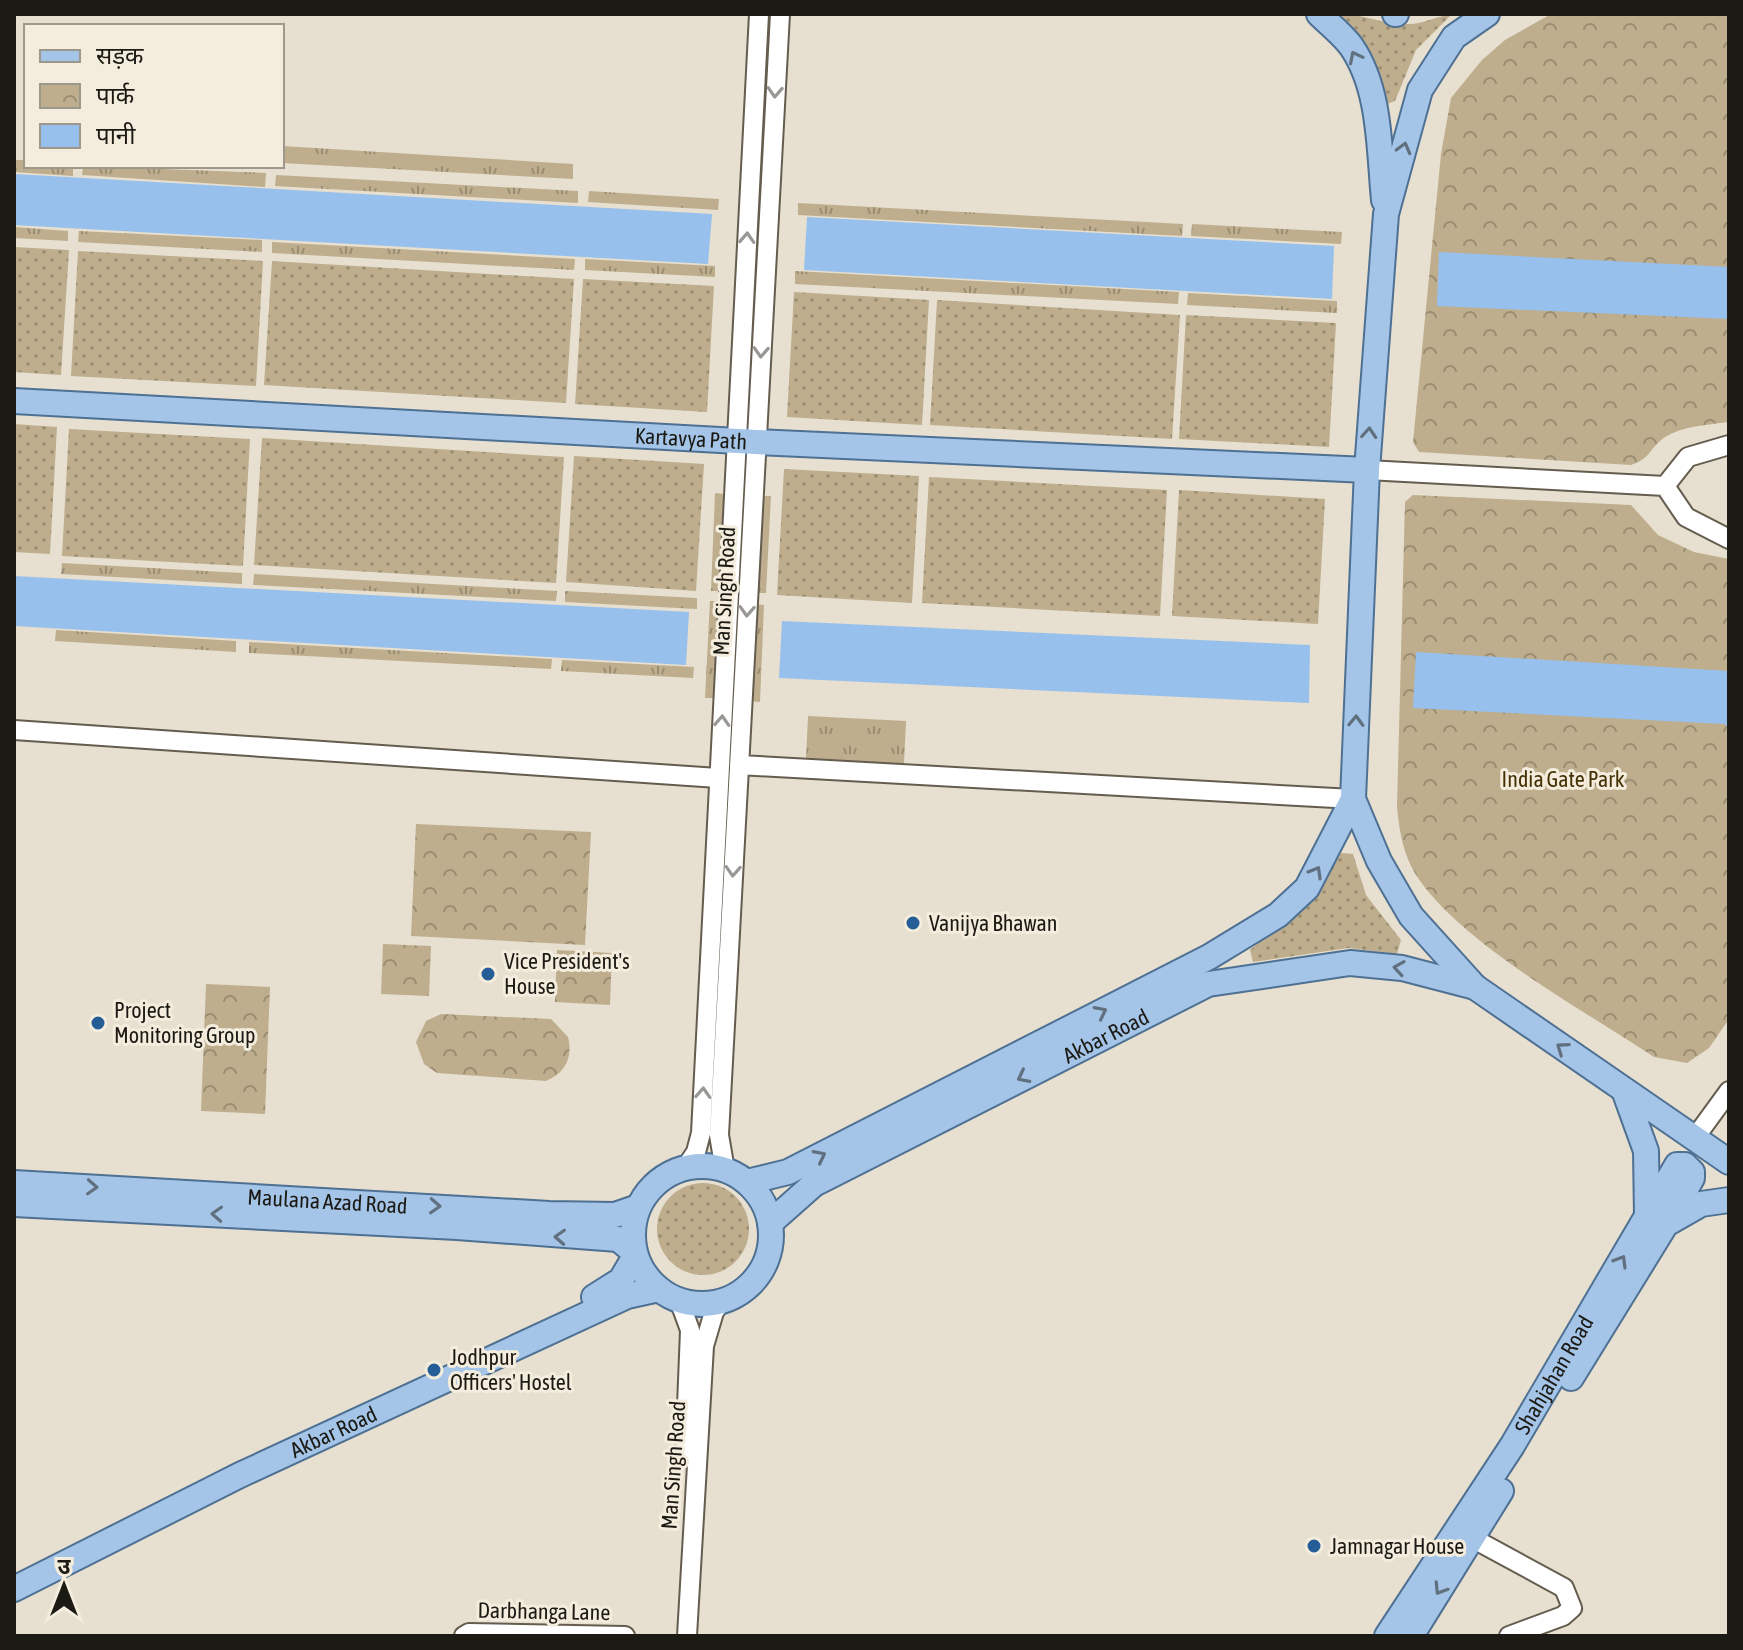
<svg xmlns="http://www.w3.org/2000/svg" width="1743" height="1650" font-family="'Asap Condensed','Noto Sans Devanagari',sans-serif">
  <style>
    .grass { fill: url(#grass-tufts) }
    .park { fill: url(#park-crowns) }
    .garden { fill: url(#garden-dots) }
    .water { fill: #97c0ed }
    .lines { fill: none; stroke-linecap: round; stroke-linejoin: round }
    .minor-casing { stroke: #645d4f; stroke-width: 22 }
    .major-casing { stroke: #4d7093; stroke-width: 28 }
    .minor { stroke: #fff; stroke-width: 18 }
    .major { stroke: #a4c5e8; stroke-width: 24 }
    .oneway { stroke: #60707e }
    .oneway2 { stroke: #999895 }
    .poi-dot { fill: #255e96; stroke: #f4ecdc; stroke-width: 3 }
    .labels { text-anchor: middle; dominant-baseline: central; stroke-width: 6; stroke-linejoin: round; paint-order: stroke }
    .street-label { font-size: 22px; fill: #1c1a14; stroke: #f4ecdc }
    .park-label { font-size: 22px; fill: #443204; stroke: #f4ecdc }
    .poi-label { font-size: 22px; fill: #1c1a14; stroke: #f4ecdc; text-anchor: start }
  </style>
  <defs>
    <pattern id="grass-tufts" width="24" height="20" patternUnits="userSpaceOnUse" patternTransform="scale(2)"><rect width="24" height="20" fill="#beae8d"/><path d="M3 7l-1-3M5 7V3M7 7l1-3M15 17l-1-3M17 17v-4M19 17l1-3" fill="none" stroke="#9a8d72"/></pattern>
    <pattern id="park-crowns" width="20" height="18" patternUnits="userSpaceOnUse" patternTransform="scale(2)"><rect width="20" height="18" fill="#beae8d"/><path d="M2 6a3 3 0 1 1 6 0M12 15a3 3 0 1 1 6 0" fill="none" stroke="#9a8d72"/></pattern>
    <pattern id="garden-dots" width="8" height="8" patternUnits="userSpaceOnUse" patternTransform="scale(2)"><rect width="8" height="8" fill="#beae8d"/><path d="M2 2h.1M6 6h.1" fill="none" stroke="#9a8d72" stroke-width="1.8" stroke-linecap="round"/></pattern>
  </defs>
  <rect width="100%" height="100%" fill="#e7dfcf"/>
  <!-- grass -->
  <path class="grass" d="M282 146 573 164V179L282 163Z
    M14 160H26V166H73V176L14 172Z
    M83 166 266 173 265 187 82 175Z
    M276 175 578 191V203L275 186Z
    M589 191 719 199 718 210 588 202Z
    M798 203 1183 224 1182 236 798 215Z
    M1192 224 1342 232 1341 244 1191 236Z
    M14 227 68 231V241L14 238Z
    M79 231 262 240V252L78 242Z
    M272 242 575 259 574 270 272 253Z
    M585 259 715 266V277L585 270Z
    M795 271 1179 292 1178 304 795 284Z
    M1188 293 1337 301V313L1187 305Z
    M715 493 725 494 721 591H711Z
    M761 496H771L766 593H756Z
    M62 563 242 573V584L61 574Z
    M254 574 557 591 556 601 253 585Z
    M565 591 697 598V609L565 602Z
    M710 601H720L716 698H705Z
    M754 604 764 605 760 702 749 701Z
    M56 630 236 641V652L55 641Z
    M249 642 552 659 551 669 249 653Z
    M562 660 694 667 693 678 561 671Z
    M808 716 906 721 904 764 806 759Z"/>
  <!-- park -->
  <path class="park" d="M1551 14H1729V422C1707 425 1677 426 1660 441 1647 453 1650 458 1631 465L1419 452 1413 442 1441 154 1451 98 1482 60 1505 40Z
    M1413 495 1631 505 1658 535 1694 552 1729 559V1019L1709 1048 1687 1063 1654 1057C1584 1010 1461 944 1416 875 1403 854 1399 830 1397 806L1405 502Z
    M416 824 591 832 585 945 411 936Z
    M383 944 431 946 429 996 381 994Z
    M557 950 612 953 610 1005 555 1002Z
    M206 984 270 987 265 1114 201 1111Z
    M441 1014 551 1019 568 1037C573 1057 566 1073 546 1081L437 1073 424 1064 416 1042 426 1021Z"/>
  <!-- garden -->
  <path class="garden" d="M1340 14C1364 14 1384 25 1409 24 1423 24 1438 16 1452 14L1416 50 1395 101 1384 105 1350 27Z
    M14 247 69 250 61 375 14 372Z
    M78 251 263 261 256 386 71 376Z
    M272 261 574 279 566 403 264 385Z
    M583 279 714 286 707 412 575 404Z
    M794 292 929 300 922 425 787 417Z
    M937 300 1180 315 1172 439 930 425Z
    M1186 315 1336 323 1329 447 1179 439Z
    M14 424 57 427 50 554 14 552Z
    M69 429 250 439 243 566 62 556Z
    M262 438 564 457 556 583 254 565Z
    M574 456 704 464 696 591 566 582Z
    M784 469 919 476 912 603 777 595Z
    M929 477 1167 490 1160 616 922 603Z
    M1179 490 1325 499 1318 624 1172 616Z
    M1341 853 1353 854 1366 895 1401 940 1397 954 1348 948 1253 962 1250 950 1322 886Z
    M657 1229a46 46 0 1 1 92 0a46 46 0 1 1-92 0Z"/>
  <!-- water -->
  <path class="water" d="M14 174 712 214 708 264 14 225Z
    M807 217 1334 246 1332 299 804 270Z
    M1439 252 1729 267V319L1437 306Z
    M14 576 689 612 686 665 14 626Z
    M782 621 1310 645 1309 703 779 678Z
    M1416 652 1729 671V730L1725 724 1413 708Z"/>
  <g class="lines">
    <defs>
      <path id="minor" d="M1729 445 1688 457 1665 486 1686 517 1729 539
        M1367 470 1665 486
        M14 730 718 778
        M739 765 1353 799
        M1694 1139 1729 1091
        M686 1167 696 1152 701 1133 759 14
        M725 1170 719 1135 780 14
        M679 1300 690 1330 685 1457
        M1472 1538 1564 1588 1572 1608 1563 1616 1509 1636
        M464 1636 469 1633 625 1636
        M687 1636 704 1346 714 1312 721 1302"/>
      <g id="major">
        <path d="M1319 14C1329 24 1342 34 1351 46 1381 89 1379 150 1384 200"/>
        <path d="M1395 14H1396"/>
        <path d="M1487 14 1454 37 1420 90 1386 214 1367 470 1353 799 1379 861 1411 916 1475 987 1729 1162"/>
        <path id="s1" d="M14 401 756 442 1367 470"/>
        <circle cx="702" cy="1235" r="69"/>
        <path d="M747 1182 788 1172 1209 957 1278 915 1307 888 1353 799"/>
        <path id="s2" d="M14 1183 549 1214 615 1215 638 1207"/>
        <path d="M14 1204 457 1227 618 1239 634 1252"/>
        <path d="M1647 1216 1677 1165H1685L1692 1172V1178L1667 1222"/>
        <path id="s3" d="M770 1223 814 1184 1208 984 1350 963 1402 968 1475 987"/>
        <path d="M594 1297 621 1280 635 1256"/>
        <path d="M1571 1378 1666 1224 1701 1204 1729 1200"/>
        <path id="s4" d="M14 1589 240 1475 627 1296 659 1289"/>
        <path id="s5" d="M1387 1636 1512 1446 1647 1216 1646 1151 1625 1093"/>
        <path d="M1411 1636 1501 1491"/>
      </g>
    </defs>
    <!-- minor casing -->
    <use href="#minor" class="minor-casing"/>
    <!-- major casing -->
    <use href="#major" class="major-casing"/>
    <!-- minor -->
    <use href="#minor" class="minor"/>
    <!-- major -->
    <use href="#major" class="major"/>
  </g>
  <!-- one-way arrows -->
  <defs><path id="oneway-chevron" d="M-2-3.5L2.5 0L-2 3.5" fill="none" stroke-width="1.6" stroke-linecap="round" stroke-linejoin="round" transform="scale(2)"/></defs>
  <g class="oneway">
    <use href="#oneway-chevron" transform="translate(1355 57) rotate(-117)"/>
    <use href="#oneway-chevron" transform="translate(1404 148) rotate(-75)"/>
    <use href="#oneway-chevron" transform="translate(1369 433) rotate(-86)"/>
    <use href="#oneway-chevron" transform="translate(1356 721) rotate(-88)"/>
    <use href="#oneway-chevron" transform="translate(1316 872) rotate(-60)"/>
    <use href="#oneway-chevron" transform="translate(1399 968) rotate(-171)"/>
    <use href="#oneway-chevron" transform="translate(1101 1012) rotate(-27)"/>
    <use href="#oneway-chevron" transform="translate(1562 1048) rotate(-145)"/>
    <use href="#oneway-chevron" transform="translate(1023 1077) rotate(153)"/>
    <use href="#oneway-chevron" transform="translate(820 1156) rotate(-27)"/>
    <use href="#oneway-chevron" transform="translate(92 1187) rotate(3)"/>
    <use href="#oneway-chevron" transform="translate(435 1206) rotate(3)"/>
    <use href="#oneway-chevron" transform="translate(217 1214) rotate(-177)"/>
    <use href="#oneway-chevron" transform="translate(560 1237) rotate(-177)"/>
    <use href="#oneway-chevron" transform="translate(1621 1261) rotate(-59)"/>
    <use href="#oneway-chevron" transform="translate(1440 1589) rotate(122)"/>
  </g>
  <g class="oneway2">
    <use href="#oneway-chevron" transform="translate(775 92) rotate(93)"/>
    <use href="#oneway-chevron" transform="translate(747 238) rotate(-87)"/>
    <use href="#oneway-chevron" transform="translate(761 352) rotate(93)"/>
    <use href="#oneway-chevron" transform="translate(747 611) rotate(93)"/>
    <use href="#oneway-chevron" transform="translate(722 721) rotate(-87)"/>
    <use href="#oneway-chevron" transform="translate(733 871) rotate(93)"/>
    <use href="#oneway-chevron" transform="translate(703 1093) rotate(-87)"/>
  </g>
  <!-- markers -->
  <g class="poi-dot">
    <circle cx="913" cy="923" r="8"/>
    <circle cx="488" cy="974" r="8"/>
    <circle cx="98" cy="1023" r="8"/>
    <circle cx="434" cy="1370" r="8"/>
    <circle cx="1314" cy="1546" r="8"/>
  </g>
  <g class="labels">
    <!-- street labels -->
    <g class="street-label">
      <text stroke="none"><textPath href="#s1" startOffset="678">Kartavya Path</textPath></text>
      <text transform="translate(724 591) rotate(-87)">Man Singh Road</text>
      <text stroke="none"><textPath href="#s3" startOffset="386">Akbar Road</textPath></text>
      <text stroke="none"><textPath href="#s2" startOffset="314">Maulana Azad Road</textPath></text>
      <text stroke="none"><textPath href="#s5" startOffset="310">Shahjahan Road</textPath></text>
      <text stroke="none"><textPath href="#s4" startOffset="356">Akbar Road</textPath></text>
      <text transform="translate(673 1465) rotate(-86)">Man Singh Road</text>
      <text transform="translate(544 1611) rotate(1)">Darbhanga Lane</text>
    </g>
    <!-- park labels -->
    <g class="park-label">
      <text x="1563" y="779">India Gate Park</text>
    </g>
    <!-- poi labels -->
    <g class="poi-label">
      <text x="929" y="923">Vanijya Bhawan</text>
      <text x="504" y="961">Vice President's<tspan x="504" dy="25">House</tspan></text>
      <text x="114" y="1010">Project<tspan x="114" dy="25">Monitoring Group</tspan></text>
      <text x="450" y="1357">Jodhpur<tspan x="450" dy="25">Officers' Hostel</tspan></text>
      <text x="1330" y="1546">Jamnagar House</text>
    </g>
  </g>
  <!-- border -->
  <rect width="1743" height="1650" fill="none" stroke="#1c1a14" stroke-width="32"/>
  <!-- legend -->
  <rect x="24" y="24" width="260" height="144" fill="#f4ecdc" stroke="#9e988c" stroke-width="2"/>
  <rect x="40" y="50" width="40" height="12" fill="#a4c5e8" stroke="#9e988c" stroke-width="2"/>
  <text x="96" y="64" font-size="24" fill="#1c1a14">सड़क</text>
  <rect x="40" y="84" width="40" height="24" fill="url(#park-crowns)" stroke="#9e988c" stroke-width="2"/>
  <text x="96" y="104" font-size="24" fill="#1c1a14">पार्क</text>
  <rect x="40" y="124" width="40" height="24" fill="#97c0ed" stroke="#9e988c" stroke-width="2"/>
  <text x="96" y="144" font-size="24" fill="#1c1a14">पानी</text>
  <!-- north arrow -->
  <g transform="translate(64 1586)" stroke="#f4ecdc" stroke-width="6" paint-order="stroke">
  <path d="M0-6L14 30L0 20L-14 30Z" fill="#1c1a14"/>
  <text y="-12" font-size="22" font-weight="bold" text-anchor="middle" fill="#1c1a14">उ</text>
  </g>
</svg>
